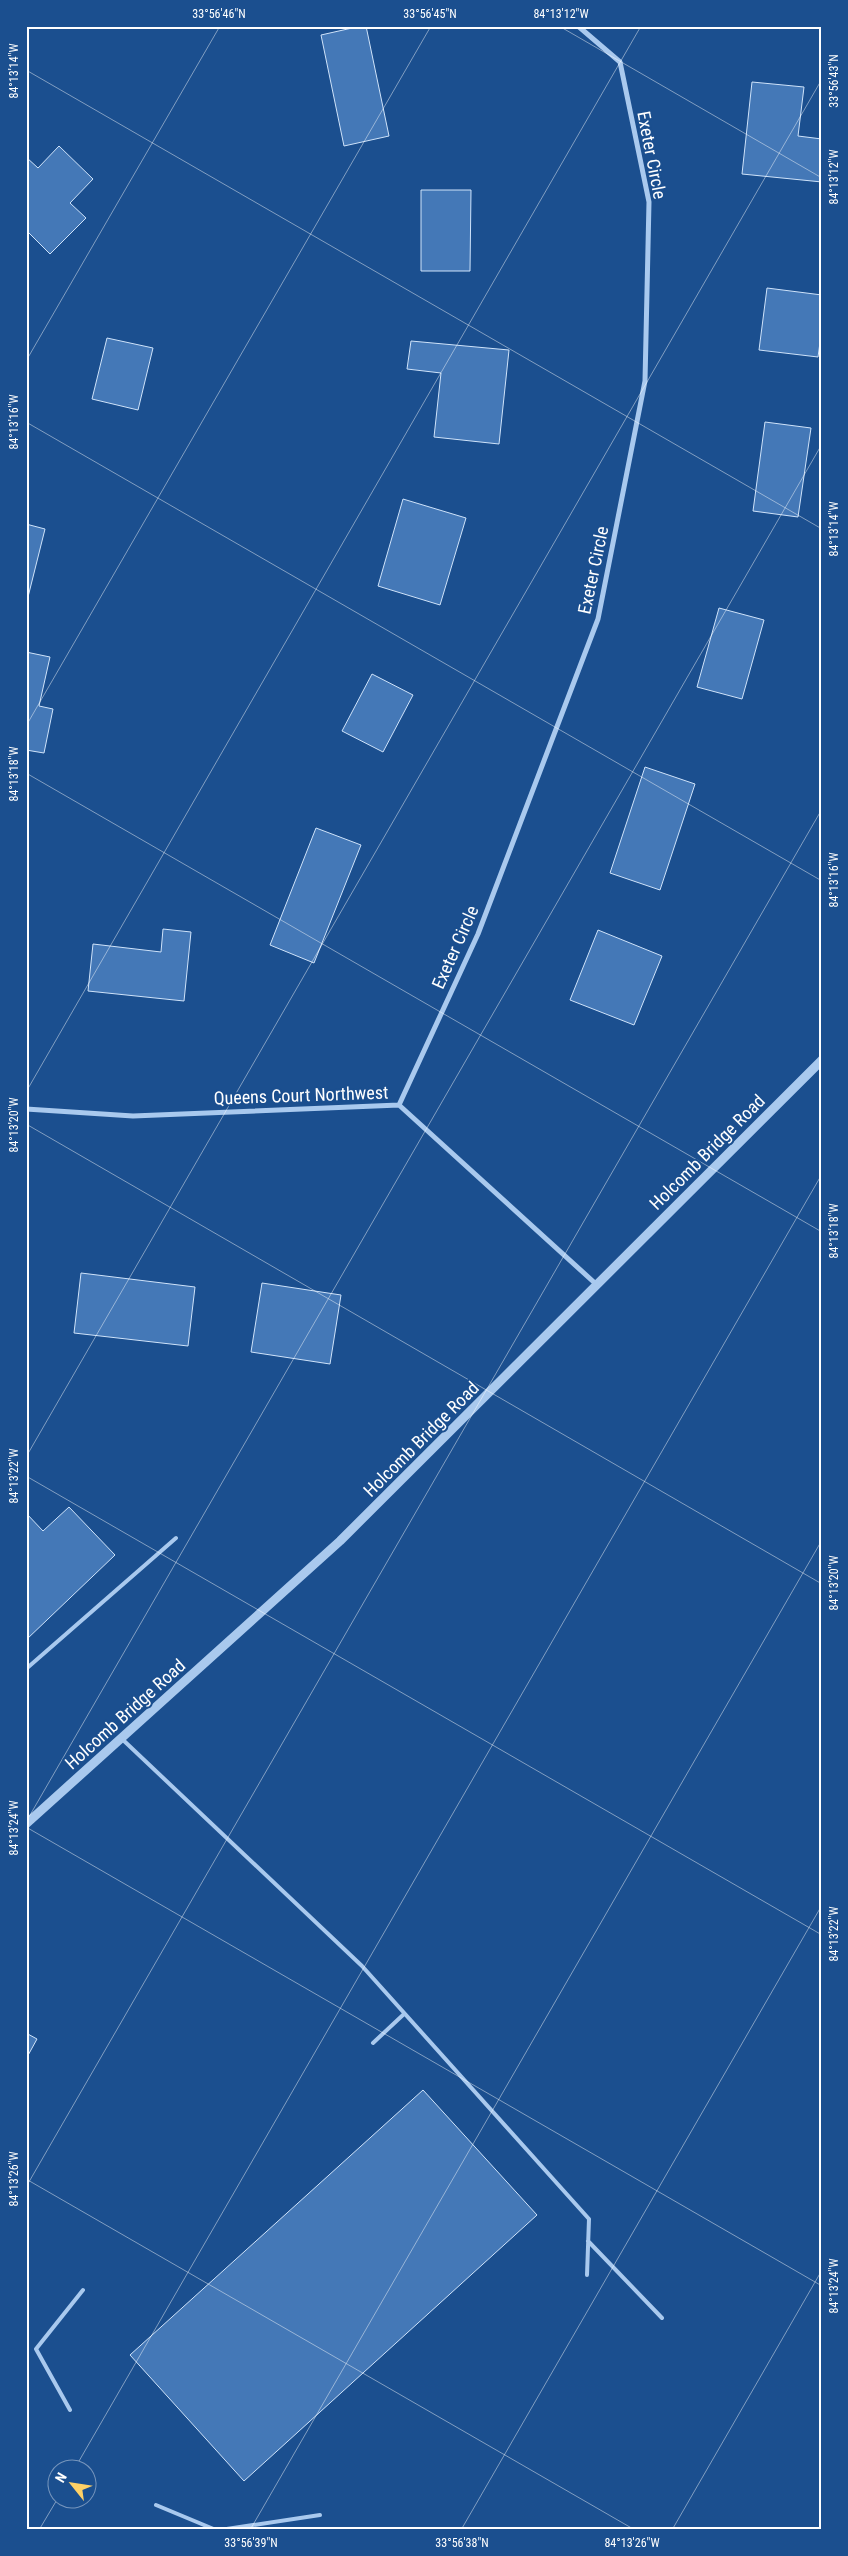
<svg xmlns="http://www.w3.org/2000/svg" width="848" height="2556" font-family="'Roboto Condensed',sans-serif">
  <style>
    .building { fill: #4478b7; stroke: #cfe3fa }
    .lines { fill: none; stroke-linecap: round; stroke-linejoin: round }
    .service { stroke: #a9c9ee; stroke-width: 4 }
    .minor { stroke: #a9c9ee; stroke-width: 5 }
    .tertiary { stroke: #a9c9ee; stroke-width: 9 }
    .ticks { fill: none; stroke: #fff; stroke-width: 1; stroke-opacity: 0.45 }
    .labels { text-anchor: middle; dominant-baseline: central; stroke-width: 4; stroke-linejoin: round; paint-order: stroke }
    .street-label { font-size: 18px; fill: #fff; stroke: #1b4f8f }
    .neatline { fill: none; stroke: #fff; stroke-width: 2 }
    .ticks-label { font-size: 12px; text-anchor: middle; fill: #fff }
  </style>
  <rect width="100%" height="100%" fill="#1b4f8f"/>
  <!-- building -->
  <path class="building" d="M361 26H366L389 136 344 146 321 35Z
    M752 82 804 87 798 136 822 139V182L742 174Z
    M59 146 93 179 70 203 86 218 50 254 26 230V157L38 168Z
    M421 190H471L470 271H421Z
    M767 288 822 295V328L818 357 759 350Z
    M107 338 153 348 138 410 92 399Z
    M411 341 509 350 499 444 434 437 441 373 407 369Z
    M765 422 811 428 798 517 753 511Z
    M403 499 466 518 440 605 378 586Z
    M26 524 45 529 26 605Z
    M719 608 764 620 742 699 697 687Z
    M26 652 50 657 39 706 53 709 44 753 26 750Z
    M372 674 413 695 383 752 342 731Z
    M645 767 695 784 660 890 610 873Z
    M316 828 361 845 314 963 270 945Z
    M163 929 191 932 184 1001 88 991 93 944 161 952Z
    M598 930 662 956 634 1025 570 1000Z
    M81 1273 195 1287 188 1346 74 1333Z
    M262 1283 341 1295 330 1364 251 1352Z
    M69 1507 115 1555 26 1640V1513L43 1531Z
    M26 2033 37 2039 26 2059Z
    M423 2090 537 2215 244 2481 130 2355Z"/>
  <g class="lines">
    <!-- service -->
    <path class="service" d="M26 1669 176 1538
      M122 1739 362 1966 589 2219 587 2275
      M373 2043 404 2014
      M588 2241 662 2318
      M70 2410 36 2349 83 2290
      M156 2505 216 2530
      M220 2530 320 2515"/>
    <!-- minor -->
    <path class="minor" d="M399 1105 478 934 598 619 645 381 649 202 620 62 578 26
      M26 1109 133 1116 399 1105 597 1285"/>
    <!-- tertiary -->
    <path class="tertiary" d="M26 1824 340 1541 822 1060"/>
  </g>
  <!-- ticks -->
  <path class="ticks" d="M559 26 822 178M26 70 822 529M26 361 220 26M26 422 822 881M26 726 431 26M26 773 822 1232M26 1092 641 26M26 1124 822 1584M26 1457 822 79M26 1476 822 1935M26 1822 822 444M26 1827 822 2286M26 2179 635 2530M26 2187 822 809M75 2468 822 1174M39 2530 58 2498M250 2530 822 1540M461 2530 822 1905M672 2530 822 2270"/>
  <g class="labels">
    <!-- street labels -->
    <g class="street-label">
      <text transform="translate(652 155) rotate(79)">Exeter Circle</text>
      <text transform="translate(593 570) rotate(-78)">Exeter Circle</text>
      <text transform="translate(455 947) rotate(-66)">Exeter Circle</text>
      <text transform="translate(301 1095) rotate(-2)">Queens Court Northwest</text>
      <text transform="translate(707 1152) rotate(-45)">Holcomb Bridge Road</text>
      <text transform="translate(421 1439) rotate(-45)">Holcomb Bridge Road</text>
      <text transform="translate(125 1714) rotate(-42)">Holcomb Bridge Road</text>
    </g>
  </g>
  <!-- border -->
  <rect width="848" height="2556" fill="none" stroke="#1b4f8f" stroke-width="55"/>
  <!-- north arrow -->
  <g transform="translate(72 2484) rotate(300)"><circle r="24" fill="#1b4f8f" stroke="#7695bc"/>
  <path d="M0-4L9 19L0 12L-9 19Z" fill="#ffd166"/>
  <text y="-8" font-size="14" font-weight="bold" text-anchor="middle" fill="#ffffff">N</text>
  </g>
  <rect x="28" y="28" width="792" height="2500" class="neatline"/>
  <g class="ticks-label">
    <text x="219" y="18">33°56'46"N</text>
    <text x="430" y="18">33°56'45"N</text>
    <text x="561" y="18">84°13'12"W</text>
    <text transform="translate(14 71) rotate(-90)" y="4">84°13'14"W</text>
    <text transform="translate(834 81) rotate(-90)" y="4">33°56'43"N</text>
    <text transform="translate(834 177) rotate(-90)" y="4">84°13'12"W</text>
    <text transform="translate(14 422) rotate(-90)" y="4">84°13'16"W</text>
    <text transform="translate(834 529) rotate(-90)" y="4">84°13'14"W</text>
    <text transform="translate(14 774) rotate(-90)" y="4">84°13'18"W</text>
    <text transform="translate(834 880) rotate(-90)" y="4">84°13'16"W</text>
    <text transform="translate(14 1125) rotate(-90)" y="4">84°13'20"W</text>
    <text transform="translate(834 1231) rotate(-90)" y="4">84°13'18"W</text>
    <text transform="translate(14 1476) rotate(-90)" y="4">84°13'22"W</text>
    <text transform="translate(834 1583) rotate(-90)" y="4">84°13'20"W</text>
    <text transform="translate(14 1828) rotate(-90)" y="4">84°13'24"W</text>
    <text transform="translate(834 1934) rotate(-90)" y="4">84°13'22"W</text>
    <text transform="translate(14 2179) rotate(-90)" y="4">84°13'26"W</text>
    <text transform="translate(834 2286) rotate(-90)" y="4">84°13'24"W</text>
    <text x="251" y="2547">33°56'39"N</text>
    <text x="462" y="2547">33°56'38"N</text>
    <text x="632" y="2547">84°13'26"W</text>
  </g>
</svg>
